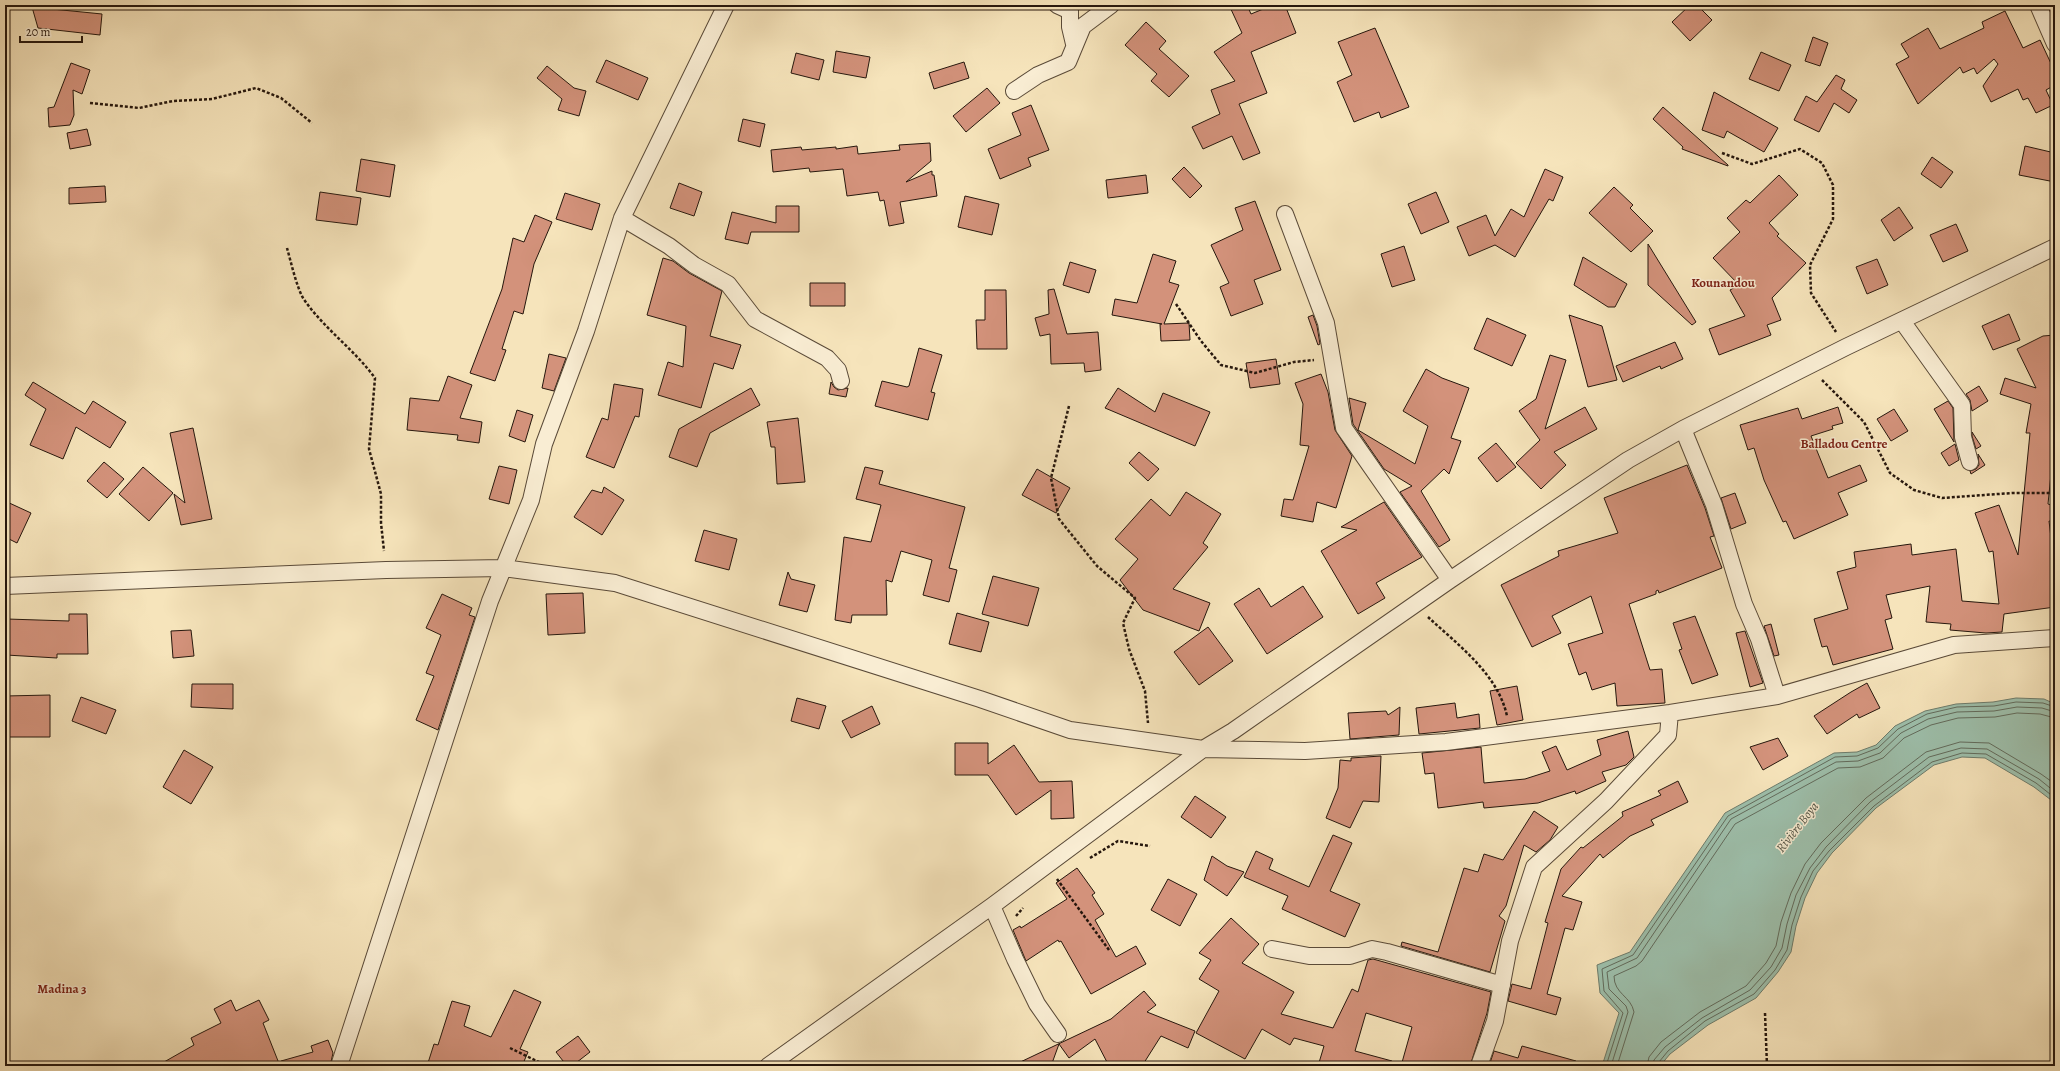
<svg xmlns="http://www.w3.org/2000/svg" width="2060" height="1071" font-family="Alegreya,serif">
  <style>
    .water { fill: #9dbfab; stroke: #6d7c6c }
    .lines { fill: none; stroke-linecap: round; stroke-linejoin: round }
    .shore { stroke: #626b5c; stroke-width: 1 }
    .building { fill: #d3927b; stroke: #26170d }
    .street-casing { stroke: #5a4a38; stroke-width: 18 }
    .path { stroke: #26170d; stroke-width: 2.5; stroke-dasharray: 3 2; stroke-linecap: butt }
    .street { stroke: #f9edd3; stroke-width: 16 }
    .labels { text-anchor: middle; dominant-baseline: central; stroke-width: 3; stroke-linejoin: round; paint-order: stroke }
    .neighbourhood-label { font-size: 13px; font-weight: bold; fill: #7a1f14; stroke: #f9edd3 }
    .water-label { font-size: 13px; font-style: italic; fill: #505244; stroke: #f9edd3 }
  </style>
  <rect width="100%" height="100%" fill="#f6e4bb"/>
  <filter id="stains"><feTurbulence type="fractalNoise" baseFrequency=".005" numOctaves="4"/><feColorMatrix values="0 0 0 0 .2 0 0 0 0 .09 0 0 0 0 .02 0 0 0 .5 -.17"/></filter>
  <radialGradient id="worn" r=".72"><stop offset=".6" stop-color="#630" stop-opacity="0"/><stop offset="1" stop-color="#630" stop-opacity=".3"/></radialGradient>
  <!-- water -->
  <path class="water" d="M2016 698 2044 699 2055 704V803L2034 787 1985 758 1962 757 1934 765 1876 808 1832 853 1817 873 1805 898 1796 926 1791 952 1778 972 1756 998 1708 1025 1670 1054 1660 1066H1602L1619 1013 1600 993 1597 965 1630 952 1725 813 1834 753 1857 752 1876 745 1895 726 1925 711 1956 704 1993 702Z"/>
  <g class="lines">
    <!-- shore -->
    <path class="shore" d="M1606 1066 1623 1013 1604 991 1602 969 1633 955 1728 816 1835 757 1857 756 1878 748 1898 729 1927 714 1957 707 1994 706 2016 702 2043 703 2055 707
      M1611 1066 1628 1012 1626 1006 1609 989 1607 972 1637 958 1731 819 1836 762 1858 761 1880 753 1901 733 1928 719 1957 712 1994 711 2017 707 2042 708 2055 712
      M1617 1066 1634 1012C1631 996 1614 994 1614 976L1636 966 1642 961 1735 824 1838 768 1860 767 1883 758 1904 738 1931 725 1958 718 1995 717 2017 713 2040 714 2055 718
      M1647 1066 1649 1057 1661 1042 1700 1012 1746 986 1766 963 1776 946 1781 922 1791 893 1805 864 1821 843 1866 798 1926 752 1960 742 1989 743 2041 774 2055 784
      M1653 1066 1654 1060 1665 1047 1702 1018 1750 990 1771 967 1782 948 1787 924 1796 895 1810 868 1826 847 1870 802 1929 757 1961 748 1987 749 2039 779 2055 792
      M1658 1066 1659 1062 1668 1051 1705 1021 1754 994 1775 970 1787 950 1792 925 1801 897 1813 871 1829 851 1874 806 1932 762 1962 753 1986 754 2036 783 2055 798"/>
  </g>
  <!-- building -->
  <path class="building" d="M1229 5H1247L1251 14 1273 5H1285L1296 33 1251 52 1267 93 1239 104 1260 153 1243 160 1232 136 1203 149 1192 127 1220 114 1211 90 1235 81 1214 52 1242 33Z
    M1690 5H1697L1712 20 1690 41 1672 22Z
    M32 7 102 14 100 35 38 28Z
    M2005 11 2023 48 2040 40 2055 72V85L2046 90 2053 105 2036 113 2028 98 2023 100 2018 89 1991 102 1983 86 1998 64 1994 59 1977 74 1974 68 1963 73 1960 67 1918 104 1896 64 1909 57 1901 44 1928 28 1940 49 1984 28 1982 22Z
    M1146 22 1166 41 1159 49 1189 76 1169 97 1151 81 1157 74 1125 45Z
    M1375 28 1409 107 1381 118 1379 112 1354 122 1337 82 1352 75 1338 42Z
    M1813 37 1828 43 1820 66 1805 61Z
    M836 51 870 57 866 78 833 72Z
    M1761 52 1791 65 1779 91 1749 79Z
    M796 53 824 60 819 80 791 73Z
    M606 60 648 78 638 100 596 82Z
    M964 62 969 78 934 89 929 73Z
    M71 63 90 70 82 94 73 90 74 115 70 125 49 127 48 108 54 107Z
    M547 66 574 88 586 91 579 116 558 110 562 99 537 78Z
    M1836 75 1845 80 1841 89 1857 100 1849 113 1834 103 1819 132 1794 120 1806 96 1817 102Z
    M987 88 1000 103 966 132 953 116Z
    M1714 92 1778 128 1764 152 1727 131 1724 138 1702 130Z
    M1031 105 1049 150 1028 158 1031 166 1000 179 988 149 1021 135 1012 113Z
    M1663 107 1728 165V166L1682 149 1683 147 1653 119Z
    M743 119 765 124 760 147 738 141Z
    M87 129 91 145 70 149 67 133Z
    M930 143 931 161 906 182 932 171V175H934L937 196 900 202 904 223 889 226 884 200 880 201 878 192 847 196 843 169 810 172 809 168 773 172 771 150 801 147 802 150 836 147V149L857 146 858 154 900 150 899 145Z
    M2025 146 2055 153V182L2019 175Z
    M1932 157 1953 172 1941 188 1921 174Z
    M361 159 395 165 390 197 356 191Z
    M1184 167 1202 186 1190 198 1172 179Z
    M1545 169 1563 177 1553 201 1549 199 1515 257 1495 245 1469 256 1457 227 1486 215 1495 236 1511 209 1524 217Z
    M1146 175 1148 193 1108 198 1106 180Z
    M1779 175 1798 195 1769 223 1779 234 1777 236 1806 263 1772 298 1781 320 1767 325 1771 335 1719 355 1709 329 1745 316 1730 290 1739 285 1713 258 1740 232 1727 218 1746 200 1750 203Z
    M679 183 702 192 694 216 670 208Z
    M105 186 106 202 69 204V188Z
    M1614 187 1633 205 1630 208 1653 231 1631 252 1589 213Z
    M320 192 361 198 357 225 316 220Z
    M1436 192 1449 222 1421 234 1408 204Z
    M565 193 600 204 592 230 556 219Z
    M965 196 999 204 992 235 958 227Z
    M1255 201 1281 270 1254 280 1263 304 1231 316 1220 287 1229 283 1211 245 1243 230 1235 208Z
    M776 206H799V232H751L748 244 725 239 732 212 776 223Z
    M1899 207 1913 228 1894 241 1881 220Z
    M535 215 552 222 534 264 523 314 514 311 502 349 506 350 495 381 470 373 502 289 513 238 524 242Z
    M1956 224 1968 251 1943 262 1930 235Z
    M1648 244 1696 322 1692 325 1648 285Z
    M1404 246 1415 280 1392 287 1381 254Z
    M1153 254 1176 261 1169 282 1179 285 1164 324 1189 323 1190 340 1161 341 1160 324H1162L1112 315 1115 299 1137 303Z
    M1583 257 1627 284 1615 307H1608L1574 285Z
    M663 258 673 261 689 273 722 291 710 336 741 345 733 369 714 363 701 408 658 395 668 362 683 367 686 326 647 315Z
    M1877 259 1888 285 1867 294 1856 267Z
    M1070 262 1096 270 1089 293 1063 285Z
    M810 283H845V306H810Z
    M1054 289 1067 334 1098 332 1101 370 1085 372 1084 363 1051 364 1050 334 1040 336 1035 318 1049 314 1048 290Z
    M985 290H1006L1007 349H977L976 320H985Z
    M2009 314 2020 340 1993 350 1982 326Z
    M1313 315 1317 326 1320 344 1318 345 1308 317Z
    M1569 315 1602 326 1617 380 1588 387Z
    M1487 318 1526 335 1512 366 1474 349Z
    M2055 335V449L2054 464H2052L2048 504 2055 506V522L2049 521 2055 571V576H2052L2055 607 2004 614 2002 632 1986 633 1950 630 1951 624 1926 622 1930 586 1886 595 1892 618 1885 620 1893 649 1833 665 1827 646 1822 647 1814 619 1848 609 1837 572 1856 567 1854 552 1911 544 1912 555 1956 549 1962 601 1999 604 1993 551 1989 552 1975 513 1999 505 2018 555 2030 433H2026L2031 404 2000 394 2005 378 2036 388 2017 349 2043 336Z
    M1675 342 1683 359 1661 369 1660 366 1623 382 1616 366Z
    M919 348 942 355 931 392 935 393 928 420 875 406 882 381 907 387 909 386Z
    M549 354 566 358 554 391 542 388Z
    M1550 355 1566 360 1545 429 1585 407 1597 429 1554 452 1566 465 1541 489 1516 463 1540 440 1519 411 1536 399Z
    M1276 359 1280 384 1250 388 1246 363Z
    M1426 369 1442 378 1469 388 1451 438 1461 441 1449 474 1444 469 1421 491 1450 540 1439 547 1400 492 1412 486 1384 469 1353 424 1349 398 1366 403 1358 430 1415 464 1428 426 1403 411Z
    M1321 374 1328 392 1335 430 1352 456 1336 508 1317 502 1313 522 1281 516 1284 499 1293 500 1309 446 1300 445 1303 404 1295 383Z
    M448 376 472 385 460 418 482 422 479 443 457 440 458 435 407 430 410 398 439 401Z
    M33 382 85 414 93 401 126 422 110 448 76 427 63 459 30 445 46 409 25 395Z
    M831 382 834 387 838 390 848 388 846 397 829 394Z
    M614 384 643 389 639 417 635 416 614 468 586 457 602 418 608 420Z
    M1979 386 1988 401 1972 411 1970 400 1966 394Z
    M751 388 760 405 710 433 697 467 669 457 679 429Z
    M1118 388 1155 412 1163 393 1210 412 1195 446 1105 408Z
    M1948 401 1953 408 1954 442 1934 409Z
    M1838 407 1843 423 1832 426 1833 429 1811 436 1828 478 1860 465 1867 481 1838 493 1848 515 1794 539 1786 521 1783 522 1764 480 1754 448 1748 450 1740 425 1798 408 1802 419Z
    M1894 409 1908 431 1891 441 1877 419Z
    M517 410 533 415 525 442 509 436Z
    M798 418 805 482 777 484 775 447H771L767 422Z
    M193 428 212 519 181 525 174 494 185 503 170 433Z
    M1972 432 1981 446 1976 449 1972 436Z
    M1496 443 1516 467 1497 482 1478 458Z
    M1955 444 1959 460 1949 466 1941 453Z
    M1139 452 1159 469 1148 481 1129 463Z
    M1978 454 1985 465 1971 474 1970 471 1976 469 1979 465Z
    M104 462 124 479 107 498 87 481Z
    M1687 465 1705 508 1714 536 1710 537 1722 568 1659 593 1658 590 1656 591V594L1629 604 1650 670 1662 669 1665 703 1617 706 1615 683 1592 690 1586 672 1579 675 1568 644 1603 633 1591 596 1552 616 1561 633 1532 647 1501 585 1559 556 1558 551 1618 533 1604 498Z
    M499 466 517 470 509 504 489 499Z
    M143 467 173 493 149 521 119 494Z
    M865 467 883 471 879 484 965 507 949 568 957 570 949 602 923 595 932 560 901 551 892 582 886 580 887 615H852L851 623 835 620 844 537 871 542 881 505 856 499Z
    M1037 469 1070 488 1056 513 1022 495Z
    M604 487 624 500 602 535 574 517 592 490 602 493Z
    M1186 492 1221 514 1203 543 1208 547 1173 589 1210 603 1199 631 1143 610 1120 580 1138 559 1115 539 1151 499 1170 516Z
    M1735 493 1746 523 1731 529 1721 498Z
    M5 501 31 513 17 543 5 537Z
    M1384 502 1422 557 1376 583 1385 598 1358 614 1321 551 1357 530 1341 527Z
    M704 530 737 539 729 570 695 561Z
    M788 572 791 579 815 585 807 612 779 605Z
    M993 576 1039 588 1028 626 982 614Z
    M1303 586 1323 617 1267 654 1234 604 1259 588 1271 607Z
    M583 593 585 633 548 635 546 594Z
    M442 594 472 608 469 615 475 617 438 730 416 720 434 676 426 673 441 635 426 628Z
    M957 613 989 622 981 652 949 644Z
    M69 614H87L88 654H57V658L6 655 7 619 69 621Z
    M1695 616 1718 675 1692 684 1679 650 1682 649 1673 623Z
    M1771 624 1779 655 1774 656 1764 626Z
    M1208 627 1233 661 1199 685 1174 652Z
    M191 630 194 656 173 658 171 631Z
    M1745 631 1763 683 1750 687 1736 633Z
    M1867 683 1880 708 1859 718 1857 714 1827 734 1814 716 1851 692Z
    M192 684H233V709L191 707Z
    M1517 686 1523 720 1497 725 1490 691Z
    M50 695V737H5V696Z
    M81 697 116 710 106 734 72 721Z
    M797 698 826 706 819 729 791 721Z
    M1455 703 1457 718 1479 714 1480 728 1419 734 1416 708Z
    M872 706 880 724 851 738 842 721Z
    M1400 707 1399 735 1350 739 1348 713 1386 711 1388 715Z
    M1628 731 1634 757 1626 765 1602 772 1606 781 1576 794 1575 791 1538 803 1484 808 1483 802 1438 808 1434 773 1425 774 1422 753 1481 747 1484 783 1525 779 1550 771 1542 752 1556 746 1567 770 1601 755 1597 740Z
    M1778 738 1788 756 1763 770 1750 747Z
    M955 743H988V764L1014 745 1039 782 1072 781 1074 818 1051 819V790L1016 815 988 775H955Z
    M184 750 213 767 191 804 163 787Z
    M1381 756 1379 802 1363 801 1350 828 1326 818 1338 788 1340 760 1351 761V758Z
    M1678 781 1688 802 1651 820 1654 825 1630 836 1603 858 1600 854 1562 896 1582 902 1573 930 1565 928 1547 994 1561 998 1556 1015 1508 1001 1512 984 1531 989 1548 923 1545 922 1561 869 1581 847 1583 848 1623 816 1622 812 1661 795 1658 791Z
    M1195 796 1226 817 1211 838 1181 817Z
    M1534 811 1558 827 1550 840 1536 852 1524 845 1506 906 1499 916 1505 921 1490 972 1401 946 1402 942 1438 952 1464 868 1478 872 1484 854 1503 860Z
    M1333 835 1352 843 1330 891 1360 904 1345 937 1282 909 1288 896 1244 877 1256 851 1273 859 1269 869 1309 887Z
    M1212 856 1227 866 1244 872 1227 896 1204 880Z
    M1077 868 1095 893 1092 895 1104 914 1095 920 1116 957 1136 946 1146 964 1091 994 1061 941 1059 942 1058 940 1026 961 1013 930 1020 926 1021 928 1067 899 1056 883Z
    M1168 879 1197 894 1180 926 1151 910Z
    M1231 918 1259 944 1242 963 1294 992 1281 1014 1333 1028 1352 989 1358 992 1368 960 1373 959 1491 992 1487 1013 1470 1066H1401L1412 1027 1366 1013 1355 1051 1392 1061 1391 1066H1318L1324 1046 1294 1038 1290 1045 1262 1029 1245 1059 1196 1033 1219 991 1199 979 1211 960 1199 953Z
    M514 990 541 1002 520 1049 528 1052 522 1066H427L434 1044 438 1045 452 1001 470 1006 464 1026 491 1037Z
    M1144 991 1156 1005 1147 1012 1195 1031 1188 1048 1161 1036 1142 1066H1109L1095 1039 1069 1058 1059 1044 1051 1066H1012L1111 1019Z
    M231 1000 236 1011 259 1000 269 1020 263 1023 280 1066H157L194 1045 191 1038 221 1023 214 1009Z
    M578 1036 590 1052 572 1066H567L556 1052Z
    M328 1040 333 1053 330 1066H282L281 1061 313 1052 311 1046Z
    M1522 1046 1576 1061V1066H1489L1494 1051 1518 1058Z"/>
  <g class="lines">
    <defs>
      <path id="street" d="M1057 5 1070 11V27L1074 44
        M2038 5 2055 44
        M1014 91 1038 75 1068 62 1083 26 1111 5
        M1285 214 1326 323 1344 428 1450 580
        M622 218 669 246 694 265 728 284 755 319 827 358 838 370 841 381
        M1902 321 1962 405 1963 437 1970 462
        M1683 429 1714 505 1744 604 1759 639 1777 696
        M5 586 386 570 503 568 615 583 980 699 1070 730 1203 749 1305 751 1446 742 1670 713 1777 696 1954 645 2055 638
        M992 906 1015 959 1037 1004 1058 1034
        M1272 949 1309 956H1350L1372 949 1387 952 1502 985
        M339 1066 490 601 531 500 544 444 586 331 622 218 726 5
        M768 1066 992 906 1203 749 1233 731 1450 580 1628 460 1683 429 1846 347 2055 247
        M1479 1066 1495 1021 1510 941 1534 867 1606 801 1668 735 1670 713"/>
    </defs>
    <!-- street casing -->
    <use href="#street" class="street-casing"/>
    <!-- path -->
    <path class="path" d="M90 103 139 108 173 101 212 99 256 88 281 98 312 123
      M1722 153 1752 164 1800 149 1822 163 1833 185V219L1810 265 1811 293 1836 332
      M287 248C291 262 296 285 303 298 323 328 354 349 375 378L369 449 381 494V523L384 551
      M1176 304 1201 341 1221 365 1255 373 1294 362 1314 360
      M1822 380 1864 422 1890 473 1914 490 1942 498 2012 493H2055
      M1069 406 1051 478 1059 519 1097 566 1135 598 1123 623 1129 649 1145 691 1148 723
      M1428 617C1458 645 1498 674 1507 716
      M1090 858 1118 841 1150 846
      M1057 879 1109 950
      M1016 916 1023 908
      M1765 1013 1767 1066
      M510 1048 547 1066"/>
    <!-- street -->
    <use href="#street" class="street"/>
  </g>
  <g class="labels">
    <!-- neighbourhood labels -->
    <g class="neighbourhood-label">
      <text x="1723" y="282">Kounandou</text>
      <text x="1844" y="443">Balladou Centre</text>
      <text x="62" y="988">Madina 3</text>
    </g>
    <!-- water labels -->
    <g class="water-label">
      <text transform="translate(1797 827) rotate(-52)">Rivière Boya</text>
    </g>
  </g>
  <!-- margin -->
  <rect width="2060" height="1071" fill="none" stroke="#f6e4bb" stroke-width="20"/>
  <rect x="6" y="6" width="2048" height="1059" fill="none" stroke="#26170d" stroke-width="2"/>
  <rect x="10" y="10" width="2040" height="1051" fill="none" stroke="#26170d"/>
  <!-- scale -->
  <path d="M20 36v6h62v-6" fill="none" stroke="#26170d" stroke-width="2"/>
  <text x="26" y="36" font-size="12" fill="#26170d" stroke="#f9edd3" stroke-width="3" paint-order="stroke">20 m</text>
  <rect width="100%" height="100%" filter="url(#stains)"/>
  <rect width="100%" height="100%" fill="url(#worn)"/>
</svg>
